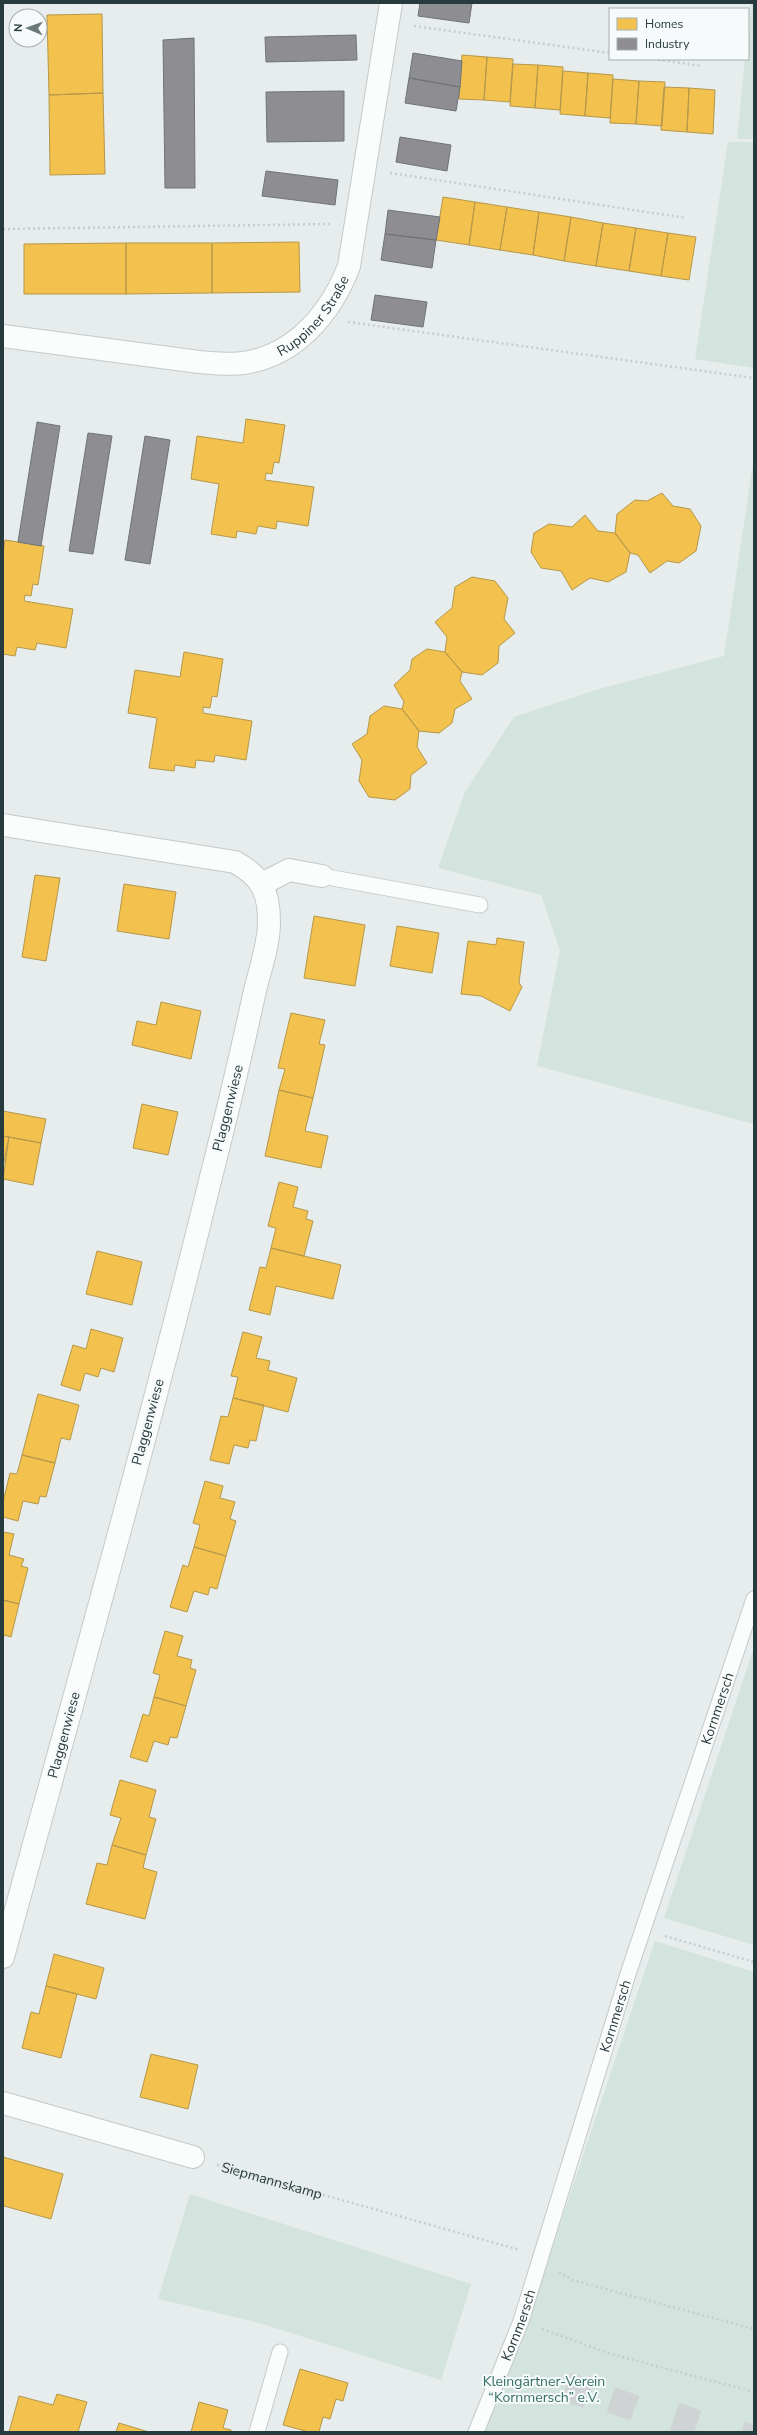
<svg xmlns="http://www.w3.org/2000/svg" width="757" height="2435" font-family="'Nunito Sans',sans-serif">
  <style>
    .green { fill: #d3e3de }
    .homes { fill: #f2c14e; stroke: #b59849 }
    .industry { fill: #8d8d92; stroke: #6e7478 }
    .building { fill: #cfd3d3; stroke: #d0d5d5 }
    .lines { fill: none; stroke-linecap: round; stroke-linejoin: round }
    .lane-casing { stroke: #c4c9c9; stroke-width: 17 }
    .street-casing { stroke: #c4c9c9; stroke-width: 24 }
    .path { stroke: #c7cdce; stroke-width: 2.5; stroke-dasharray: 2 3; stroke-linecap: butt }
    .lane { stroke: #fbfcfc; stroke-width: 15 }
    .street { stroke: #fbfcfc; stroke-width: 22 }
    .labels { text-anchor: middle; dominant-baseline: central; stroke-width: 4; stroke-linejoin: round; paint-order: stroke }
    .street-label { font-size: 14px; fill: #273a3d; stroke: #f6fafa }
    .park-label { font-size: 14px; fill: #366f63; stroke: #f6fafa }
  </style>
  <rect width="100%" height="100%" fill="#e7ecec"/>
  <!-- green -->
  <path class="green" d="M751 3H754V139H737L745 59H748Z
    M728 142H754V368L695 359Z
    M754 457V1124L537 1066 560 950 541 895 438 868 465 792 514 717 599 689 724 656Z
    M754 1648V1945L664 1918Z
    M655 1941 754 1972V2432H481L542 2266 554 2242Z
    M190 2194 471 2284 441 2380 256 2322 158 2299Z"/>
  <!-- homes -->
  <path class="homes" d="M102 14 103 93 49 95 47 15Z
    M462 55 487 57 484 100 459 99Z
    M487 57 513 59 510 102 484 100Z
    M513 64 538 65 535 108 510 106Z
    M538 65 563 67 560 110 535 108Z
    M563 71 588 73 585 116 560 114Z
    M588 73 613 75 610 118 585 116Z
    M613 79 639 81 636 124 610 123Z
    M639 81 665 82 662 126 636 124Z
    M664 87 689 88 687 132 661 130Z
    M689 88 715 90 713 134 687 132Z
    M103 93 105 174 50 175 49 95Z
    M443 197 475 202 469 245 436 240Z
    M475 202 507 207 500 250 469 245Z
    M507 207 539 212 533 255 500 250Z
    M539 212 571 217 564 261 533 255Z
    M571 217 603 223 596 266 564 261Z
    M603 223 636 228 629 271 596 266Z
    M636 228 668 233 661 276 629 271Z
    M668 233 696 237 689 280 661 276Z
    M299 242 300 292 212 293V243Z
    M126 243V294H24V244Z
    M126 243H212V293L126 294Z
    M246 419 285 425 279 463 274 462 272 474 266 473 265 480 314 487 308 526 277 521 276 529 258 526 256 534 237 531 236 538 211 534 219 484 191 479 197 436 243 443Z
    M662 493 673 506 690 509 701 526 696 551 679 563 667 561 650 573 638 555 630 553 615 533 617 514 635 500 647 501Z
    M585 515 598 531 615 533 630 553 626 572 608 582 590 578 572 590 561 571 541 568 531 552 534 533 549 524 572 527Z
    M5 540 44 546 38 585 33 584 31 596 25 595 24 601 73 609 66 648 37 643 35 650 17 647 15 656 3 654V554Z
    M472 577 495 581 508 598 504 619 515 633 499 646 498 663 482 675 462 672 445 652 447 637 435 622 452 608 455 587Z
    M427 649 445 652 462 672 460 681 472 699 455 709 452 723 439 733 419 731 402 709 404 702 394 685 410 670 412 659Z
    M184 652 223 659 217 697 212 696 210 708 203 707V713L252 721 246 760 215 755 214 762 196 760 195 768 175 765 174 771 149 768 157 718 128 713 135 670 180 677Z
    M384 706 402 709 419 731 417 747 427 763 411 775 410 789 395 800 369 797 359 781 362 760 352 744 367 734 370 716Z
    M35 875 60 878 46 961 22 957Z
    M124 884 176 892 169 939 117 931Z
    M314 916 365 925 355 986 304 978Z
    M397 926 439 933 432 973 390 966Z
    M497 938 524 942 519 983 522 987 510 1011 481 996 461 994 468 941 496 945Z
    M161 1002 201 1011 191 1059 132 1045 137 1021 156 1025Z
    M291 1013 325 1020 319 1044 325 1045 313 1098 279 1090 285 1069 278 1068Z
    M279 1090 313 1098 305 1131 328 1136 321 1168 265 1156Z
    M142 1104 178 1112 168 1155 133 1148Z
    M3 1111 46 1119 41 1143 3 1136Z
    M3 1136 9 1137 3 1167Z
    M9 1137 41 1143 33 1185 3 1179Z
    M279 1182 298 1187 293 1207 308 1211 306 1219 313 1221 304 1256 271 1248 276 1228 268 1226Z
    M271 1248 341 1265 333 1299 276 1286 270 1315 249 1310 260 1267 266 1268Z
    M97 1251 142 1262 132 1305 86 1294Z
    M91 1329 123 1338 114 1372 101 1368 98 1377 85 1373 80 1391 61 1385 73 1345 86 1349Z
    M243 1332 262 1337 256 1358 270 1361 268 1370 297 1378 288 1412 233 1398 238 1377 231 1376Z
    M38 1394 79 1405 70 1440 61 1438 55 1463 22 1455Z
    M233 1398 264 1405 256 1441 250 1440 248 1448 234 1445 229 1464 210 1460 221 1416 228 1417Z
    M22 1455 55 1463 46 1497 40 1496 38 1504 23 1501 18 1521 3 1517V1502L10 1473 17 1474Z
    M205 1481 223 1486 220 1498 235 1502 230 1519 236 1521 226 1556 194 1547 200 1525 193 1523Z
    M3 1532 14 1534 9 1555 24 1559 21 1566 28 1568 19 1604 3 1600Z
    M194 1547 226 1556 217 1589 210 1587 208 1595 194 1591 187 1612 170 1607 183 1565 188 1567Z
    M3 1600 19 1604 11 1637 4 1635 3 1642Z
    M165 1631 183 1636 177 1656 192 1660 190 1668 196 1670 186 1706 154 1697 160 1675 153 1673Z
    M154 1697 186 1706 177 1738 170 1737 168 1745 154 1741 147 1762 130 1757 143 1714 149 1716Z
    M120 1780 156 1790 149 1817 156 1819 146 1855 112 1845 121 1818 110 1815Z
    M112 1845 146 1855 143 1868 157 1872 145 1919 86 1904 97 1863 107 1865Z
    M54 1954 104 1968 96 1999 46 1986Z
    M46 1986 77 1994 61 2058 22 2048 31 2012 39 2014Z
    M151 2054 198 2065 188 2109 140 2097Z
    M3 2157 63 2174 51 2219 4 2206 3 2209Z
    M300 2369 348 2383 343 2401 336 2399 330 2419 323 2417 319 2432H309L283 2425Z
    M57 2394 87 2402 78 2432H9L19 2396 53 2405Z
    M199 2402 228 2410 223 2428 231 2430V2432H191Z
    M119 2423 149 2432H116Z"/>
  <!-- industry -->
  <path class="industry" d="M420 3H472L469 23 418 16Z
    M356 35 357 60 266 62 265 37Z
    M194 38 195 188H165L163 40Z
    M413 53 462 61 460 87 409 78Z
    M409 78 460 87 456 111 405 103Z
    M344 91V141L267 142 266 92Z
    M400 137 451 145 447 171 396 162Z
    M266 171 338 180 335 205 262 196Z
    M388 210 440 217 436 240 385 234Z
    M385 234 436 240 432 268 381 260Z
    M375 295 427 302 423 327 371 320Z
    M37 422 60 426 41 546 18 542Z
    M88 433 112 436 93 554 69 551Z
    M145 436 170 440 150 564 125 560Z"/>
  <!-- building -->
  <path class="building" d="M571 2373 593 2381 583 2407 561 2400Z
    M615 2388 639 2396 630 2420 607 2412Z
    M679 2403 701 2411 694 2432H670Z
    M745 2422 754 2425V2432H742Z"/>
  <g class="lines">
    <defs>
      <g id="lane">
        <path d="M322 876 480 905"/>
        <path d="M257 2432 280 2352"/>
        <path id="s2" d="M476 2432 521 2321 629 1971 754 1599"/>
      </g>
      <g id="street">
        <path id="s3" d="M3 336 199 362C214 363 229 365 244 363 296 355 331 313 349 266L391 3"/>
        <path d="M3 825 235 862C262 877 269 892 269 922 269 946 259 972 254 995 240 1059 225 1122 209 1185 146 1444 73 1700 3 1957"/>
        <path d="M262 884 289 870 322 876"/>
        <path d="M3 2103 193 2157"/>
      </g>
    </defs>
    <!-- lane casing -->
    <use href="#lane" class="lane-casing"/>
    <!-- street casing -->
    <use href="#street" class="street-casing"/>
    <!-- path -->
    <g class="path">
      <path d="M414 26 610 53"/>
      <path d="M653 59 702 66"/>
      <path d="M390 173 686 218"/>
      <path d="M3 229 330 224"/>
      <path d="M348 322 754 378"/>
      <path d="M665 1936 754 1962"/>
      <path id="s1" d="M217 2165 520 2250"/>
      <path d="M559 2272 572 2280 754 2329"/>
      <path d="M542 2329 611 2354 754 2392"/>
    </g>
    <!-- lane -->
    <use href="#lane" class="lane"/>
    <!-- street -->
    <use href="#street" class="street"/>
  </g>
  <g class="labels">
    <!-- street labels -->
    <g class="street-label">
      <text stroke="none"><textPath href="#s3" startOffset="330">Ruppiner Straße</textPath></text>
      <text transform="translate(228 1108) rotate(-76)">Plaggenwiese</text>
      <text transform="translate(148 1422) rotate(-75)">Plaggenwiese</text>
      <text stroke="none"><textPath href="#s2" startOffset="763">Kornmersch</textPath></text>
      <text transform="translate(64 1735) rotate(-75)">Plaggenwiese</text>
      <text stroke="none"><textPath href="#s2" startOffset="439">Kornmersch</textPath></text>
      <text stroke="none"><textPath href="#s1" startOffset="57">Siepmannskamp</textPath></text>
      <text stroke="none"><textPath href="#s2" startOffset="115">Kornmersch</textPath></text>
    </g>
    <!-- park labels -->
    <g class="park-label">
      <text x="544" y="2381">Kleingärtner-Verein<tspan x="544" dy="16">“Kornmersch” e.V.</tspan></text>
    </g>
  </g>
  <!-- border -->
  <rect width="757" height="2435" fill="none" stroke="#273a3d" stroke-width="8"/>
  <!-- legend -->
  <rect x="609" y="8" width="140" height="52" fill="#f6fafa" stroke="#a3adae"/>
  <rect x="617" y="18" width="20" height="12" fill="#f2c14e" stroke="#a3adae"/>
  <text x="645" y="28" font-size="12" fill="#273a3d">Homes</text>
  <rect x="617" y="38" width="20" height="12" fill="#8d8d92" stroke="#a3adae"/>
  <text x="645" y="48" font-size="12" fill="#273a3d">Industry</text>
  <!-- north arrow -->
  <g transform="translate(28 28) rotate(272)"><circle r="19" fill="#f6fafa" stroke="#a3adae"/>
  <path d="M0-3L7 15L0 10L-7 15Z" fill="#6a787a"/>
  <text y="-6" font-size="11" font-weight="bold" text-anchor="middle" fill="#273a3d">N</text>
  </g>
</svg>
